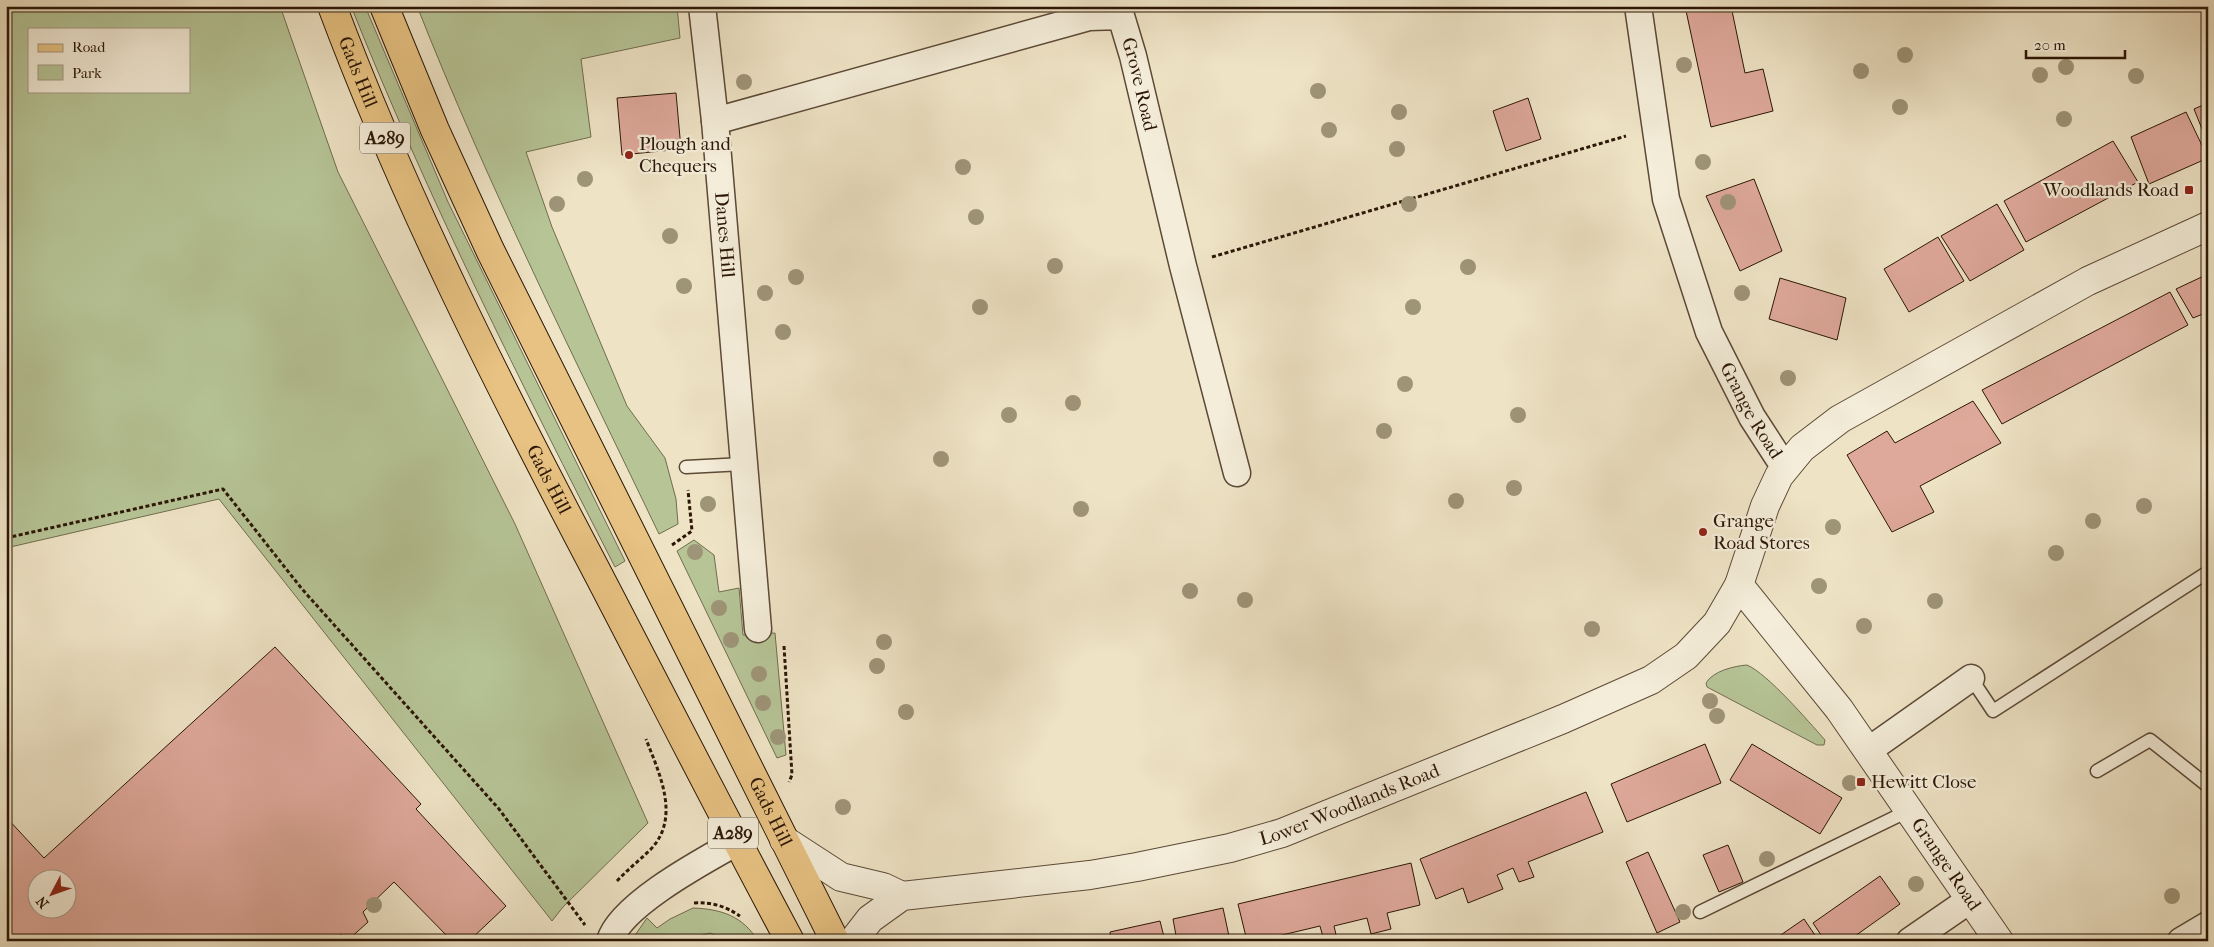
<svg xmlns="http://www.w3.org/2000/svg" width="2214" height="947" font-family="'IM FELL French Canon',serif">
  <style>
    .green { fill: #b6c496; stroke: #706d4e; fill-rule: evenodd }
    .building { fill: #dea89a; stroke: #2b1606; fill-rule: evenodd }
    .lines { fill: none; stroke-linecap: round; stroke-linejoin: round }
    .service-casing { stroke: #5c4936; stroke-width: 15 }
    .minor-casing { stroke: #5c4936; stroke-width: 29 }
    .tertiary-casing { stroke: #5c4936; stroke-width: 30 }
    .primary-casing { stroke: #2b1606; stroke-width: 30 }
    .path { stroke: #2b1606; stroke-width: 3; stroke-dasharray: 4 2.5; stroke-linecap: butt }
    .service { stroke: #f4edd9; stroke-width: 12 }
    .minor { stroke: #f4edd9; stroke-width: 26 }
    .tertiary { stroke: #f4edd9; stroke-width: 28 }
    .primary { stroke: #e7c282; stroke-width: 28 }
    .tree { fill: #9e9477 }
    .poi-dot { fill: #8f2418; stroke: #f4edd9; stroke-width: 2 }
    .labels { text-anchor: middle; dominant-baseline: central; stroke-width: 4.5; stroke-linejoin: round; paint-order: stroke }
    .shield { fill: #f4edd9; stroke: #675645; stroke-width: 1 }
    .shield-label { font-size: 18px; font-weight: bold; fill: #2b1606 }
    .street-label { font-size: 19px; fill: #2b1606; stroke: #f4edd9 }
    .poi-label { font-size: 19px; fill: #2b1606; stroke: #f4edd9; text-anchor: start }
  </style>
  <rect width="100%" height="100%" fill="#eee3c5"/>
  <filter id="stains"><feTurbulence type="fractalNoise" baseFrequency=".004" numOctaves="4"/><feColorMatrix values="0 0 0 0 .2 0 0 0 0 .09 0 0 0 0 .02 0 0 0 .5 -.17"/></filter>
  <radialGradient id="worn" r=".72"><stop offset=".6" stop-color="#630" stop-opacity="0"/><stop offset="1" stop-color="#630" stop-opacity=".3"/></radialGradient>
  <!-- green -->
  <path class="green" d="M6 6H280L338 172 515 524 648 823 563 907 552 921 219 499 6 548ZM29 29H189V91H29Z
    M351 6H365L448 202 625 561 615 567C521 383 428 199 351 6Z
    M417 6H677L680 38 581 59 591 137 526 152 552 227 627 406 665 458 676 499 678 524 659 534C575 359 488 186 417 6Z
    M694 540 714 555 719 592 739 588 743 635 775 633 786 755 777 758 677 551Z
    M1747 665C1768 674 1808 721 1825 740L1824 745H1817L1707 687 1706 683C1713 671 1734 666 1747 665Z
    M693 908C721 909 743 916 758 941H728L710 933 699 936 690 941H631L647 918 657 928 670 919Z"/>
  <!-- building -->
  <path class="building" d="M1685 6H1731L1745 73 1763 69 1773 111 1711 127Z
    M676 93 681 149 622 155 617 98Z
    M1528 98 1541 139 1506 151 1493 111Z
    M2208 103V144L2194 109Z
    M2186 112 2208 158 2149 184 2131 137Z
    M2113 141 2138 182 2026 242 2004 201Z
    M1754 179 1782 251 1740 271 1706 196Z
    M1997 204 2024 250 1970 281 1941 236Z
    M1938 237 1964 281 1909 312 1884 269Z
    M2208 274V312L2193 318 2176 289Z
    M1780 278 1846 298 1837 340 1769 319Z
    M2170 292 2188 325 2002 424 1982 390Z
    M1973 401 2001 443 1920 486 1934 512 1892 532 1847 455 1887 431 1895 443Z
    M275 647 421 804 416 809 506 906 469 941H452L394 882 363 912 368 922 347 941 341 934 334 941H6V817L44 858ZM38 880H68V910H38Z
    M1705 744 1721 783 1627 822 1611 784Z
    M1752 744 1842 798 1820 834 1730 780Z
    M1586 792 1603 832 1528 862 1534 877 1519 882 1513 868 1497 875 1503 889 1468 903 1463 888 1436 899 1420 859Z
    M1728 845 1743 882 1719 892 1703 855Z
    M1648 852 1680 922 1657 933 1626 862Z
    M1411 863 1420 905 1387 913 1391 929 1371 934 1367 918 1334 926 1337 939 1328 941H1324L1320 926 1257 941H1247L1238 904Z
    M1880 876 1900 904 1848 941H1825L1813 923Z
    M1223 908 1230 941H1177L1173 919Z
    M1804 919 1819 941H1772Z
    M1160 921 1165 941H1111L1110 932Z
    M1097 937 1098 941H1080Z"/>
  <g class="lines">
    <defs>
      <path id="service" d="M686 467 743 464
        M1971 678 1993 711 2208 572
        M2097 771 2150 740 2208 786
        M1700 912 1910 810"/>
      <g id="minor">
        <path id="s1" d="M702 6 715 121 758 629"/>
        <path id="s2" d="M1638 6 1666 199 1709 332 1752 417 1785 468"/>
        <path id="s3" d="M715 121 1089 17 1121 16 1133 56 1183 266 1237 473"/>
        <path d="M1869 750 1971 678"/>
        <path d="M610 941C620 905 705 860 737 842"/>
        <path d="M1910 941 1971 899"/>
        <path d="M2181 941 2208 925"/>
      </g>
      <g id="tertiary">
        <path id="s4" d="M1739 585 1839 709 1999 941"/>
        <path d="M784 840 841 877 883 887 902 896"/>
        <path id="s5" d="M853 941 870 919 902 896 1090 875 1137 867 1230 848 1282 833 1563 719 1651 680 1686 656 1717 623 1739 585 1765 506 1779 476 1802 448 1840 419 2088 281 2208 226"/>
      </g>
      <g id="primary">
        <path id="s6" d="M332 6C405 201 499 386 596 570 660 693 724 818 790 941"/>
        <path id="s7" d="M384 6 435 130 490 250 835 941"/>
      </g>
    </defs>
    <!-- service casing -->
    <use href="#service" class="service-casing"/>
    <!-- minor casing -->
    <use href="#minor" class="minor-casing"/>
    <!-- tertiary casing -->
    <use href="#tertiary" class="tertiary-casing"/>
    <!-- primary casing -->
    <use href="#primary" class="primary-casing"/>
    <!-- path -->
    <path class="path" d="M1212 257 1626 136
      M6 538 223 489 302 589 499 809 585 925
      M672 545 692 531 688 490
      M784 646 792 775 789 782
      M617 881C628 869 640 860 651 849 681 817 659 773 646 739
      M694 903C712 902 725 906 740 916"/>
    <!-- service -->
    <use href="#service" class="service"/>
    <!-- minor -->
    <use href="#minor" class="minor"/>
    <!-- tertiary -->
    <use href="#tertiary" class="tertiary"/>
    <!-- primary -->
    <use href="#primary" class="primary"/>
  </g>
  <!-- trees -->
  <g class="tree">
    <circle cx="1905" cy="55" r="8"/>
    <circle cx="1684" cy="65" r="8"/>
    <circle cx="2066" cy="67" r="8"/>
    <circle cx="1861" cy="71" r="8"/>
    <circle cx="2040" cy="75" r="8"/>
    <circle cx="2136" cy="76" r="8"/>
    <circle cx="744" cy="82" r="8"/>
    <circle cx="1318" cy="91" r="8"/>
    <circle cx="1900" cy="107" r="8"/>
    <circle cx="1399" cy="112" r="8"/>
    <circle cx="2064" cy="119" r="8"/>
    <circle cx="1329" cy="130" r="8"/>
    <circle cx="1397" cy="149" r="8"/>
    <circle cx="1703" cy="162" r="8"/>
    <circle cx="963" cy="167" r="8"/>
    <circle cx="585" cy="179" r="8"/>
    <circle cx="1728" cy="202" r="8"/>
    <circle cx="557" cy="204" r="8"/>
    <circle cx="1409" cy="204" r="8"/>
    <circle cx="976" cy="217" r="8"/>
    <circle cx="670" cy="236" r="8"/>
    <circle cx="1055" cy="266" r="8"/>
    <circle cx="1468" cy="267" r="8"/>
    <circle cx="796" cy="277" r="8"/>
    <circle cx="684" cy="286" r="8"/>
    <circle cx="765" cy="293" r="8"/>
    <circle cx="1742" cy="293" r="8"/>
    <circle cx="980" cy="307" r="8"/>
    <circle cx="1413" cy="307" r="8"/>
    <circle cx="783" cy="332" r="8"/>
    <circle cx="1788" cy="378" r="8"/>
    <circle cx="1405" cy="384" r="8"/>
    <circle cx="1073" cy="403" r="8"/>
    <circle cx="1009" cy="415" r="8"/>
    <circle cx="1518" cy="415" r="8"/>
    <circle cx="1384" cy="431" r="8"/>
    <circle cx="941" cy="459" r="8"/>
    <circle cx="1514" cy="488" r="8"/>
    <circle cx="1456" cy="501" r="8"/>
    <circle cx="708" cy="504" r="8"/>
    <circle cx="2144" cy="506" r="8"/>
    <circle cx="1081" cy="509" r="8"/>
    <circle cx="2093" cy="521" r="8"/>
    <circle cx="1833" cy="527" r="8"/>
    <circle cx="695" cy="552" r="8"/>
    <circle cx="2056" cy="553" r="8"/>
    <circle cx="1819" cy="586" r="8"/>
    <circle cx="1190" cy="591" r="8"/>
    <circle cx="1245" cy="600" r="8"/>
    <circle cx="1935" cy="601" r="8"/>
    <circle cx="719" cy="608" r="8"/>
    <circle cx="1864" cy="626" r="8"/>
    <circle cx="1592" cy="629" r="8"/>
    <circle cx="731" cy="640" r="8"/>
    <circle cx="884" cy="642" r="8"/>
    <circle cx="877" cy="666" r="8"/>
    <circle cx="759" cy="674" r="8"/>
    <circle cx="1710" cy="701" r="8"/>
    <circle cx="763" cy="703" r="8"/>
    <circle cx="906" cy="712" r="8"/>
    <circle cx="1717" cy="716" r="8"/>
    <circle cx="778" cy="737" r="8"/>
    <circle cx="1850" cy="783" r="8"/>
    <circle cx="843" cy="807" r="8"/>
    <circle cx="1767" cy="859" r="8"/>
    <circle cx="1916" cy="884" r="8"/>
    <circle cx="2172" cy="896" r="8"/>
    <circle cx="374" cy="905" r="8"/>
    <circle cx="1683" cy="912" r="8"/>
  </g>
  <!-- markers -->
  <g class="poi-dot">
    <circle cx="629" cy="155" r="5"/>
    <rect x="2184" y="185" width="10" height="10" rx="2.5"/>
    <circle cx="1703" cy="532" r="5"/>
    <rect x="1856" y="777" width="10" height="10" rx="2.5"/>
  </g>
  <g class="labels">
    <!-- shield labels -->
    <g class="shield">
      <rect x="360" y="122.5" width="50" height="31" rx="4"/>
      <rect x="708" y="817.5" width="50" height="31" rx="4"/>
    </g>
    <g class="shield-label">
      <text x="385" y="138">A289</text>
      <text x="733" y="833">A289</text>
    </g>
    <!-- street labels -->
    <g class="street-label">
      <text stroke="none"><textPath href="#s6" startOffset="71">Gads Hill</textPath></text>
      <text stroke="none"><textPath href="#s3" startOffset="491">Grove Road</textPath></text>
      <text stroke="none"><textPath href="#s1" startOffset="230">Danes Hill</textPath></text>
      <text stroke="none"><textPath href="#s2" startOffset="424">Grange Road</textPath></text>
      <text stroke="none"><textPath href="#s6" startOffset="521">Gads Hill</textPath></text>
      <text stroke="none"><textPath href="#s5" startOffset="526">Lower Woodlands Road</textPath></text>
      <text stroke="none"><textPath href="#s7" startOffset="894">Gads Hill</textPath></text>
      <text stroke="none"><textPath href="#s4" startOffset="348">Grange Road</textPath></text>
    </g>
    <!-- poi labels -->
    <g class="poi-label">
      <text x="639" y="144">Plough and<tspan x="639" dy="22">Chequers</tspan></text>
      <text x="2179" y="190" text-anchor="end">Woodlands Road</text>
      <text x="1713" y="521">Grange<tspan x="1713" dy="22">Road Stores</tspan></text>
      <text x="1871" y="782">Hewitt Close</text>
    </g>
  </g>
  <!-- margin -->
  <rect width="2214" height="947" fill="none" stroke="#eee3c5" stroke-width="25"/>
  <rect x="8" y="8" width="2199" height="932" fill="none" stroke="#2b1606" stroke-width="2.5"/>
  <rect x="12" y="12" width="2189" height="922" fill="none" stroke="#2b1606"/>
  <!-- legend -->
  <rect x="28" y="28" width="162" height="65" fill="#f4edd9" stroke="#a49785"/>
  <rect x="38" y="44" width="25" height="8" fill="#e7c282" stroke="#a49785"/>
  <text x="72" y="52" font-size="15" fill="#2b1606">Road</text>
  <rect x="38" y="65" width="25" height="15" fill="#b6c496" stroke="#a49785"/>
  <text x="72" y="78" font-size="15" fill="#2b1606">Park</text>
  <!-- north arrow -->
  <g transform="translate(52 894) rotate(229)"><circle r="24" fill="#f4edd9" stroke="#a49785"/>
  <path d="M0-4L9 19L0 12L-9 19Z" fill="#8f2418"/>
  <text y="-8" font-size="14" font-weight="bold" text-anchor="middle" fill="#2b1606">N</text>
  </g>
  <!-- scale -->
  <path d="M2026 50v8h99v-8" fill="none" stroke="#2b1606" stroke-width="2.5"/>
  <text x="2034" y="50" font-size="15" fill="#2b1606" stroke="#f4edd9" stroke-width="4" paint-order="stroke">20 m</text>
  <rect width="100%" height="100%" filter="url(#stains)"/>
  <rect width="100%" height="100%" fill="url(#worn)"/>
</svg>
